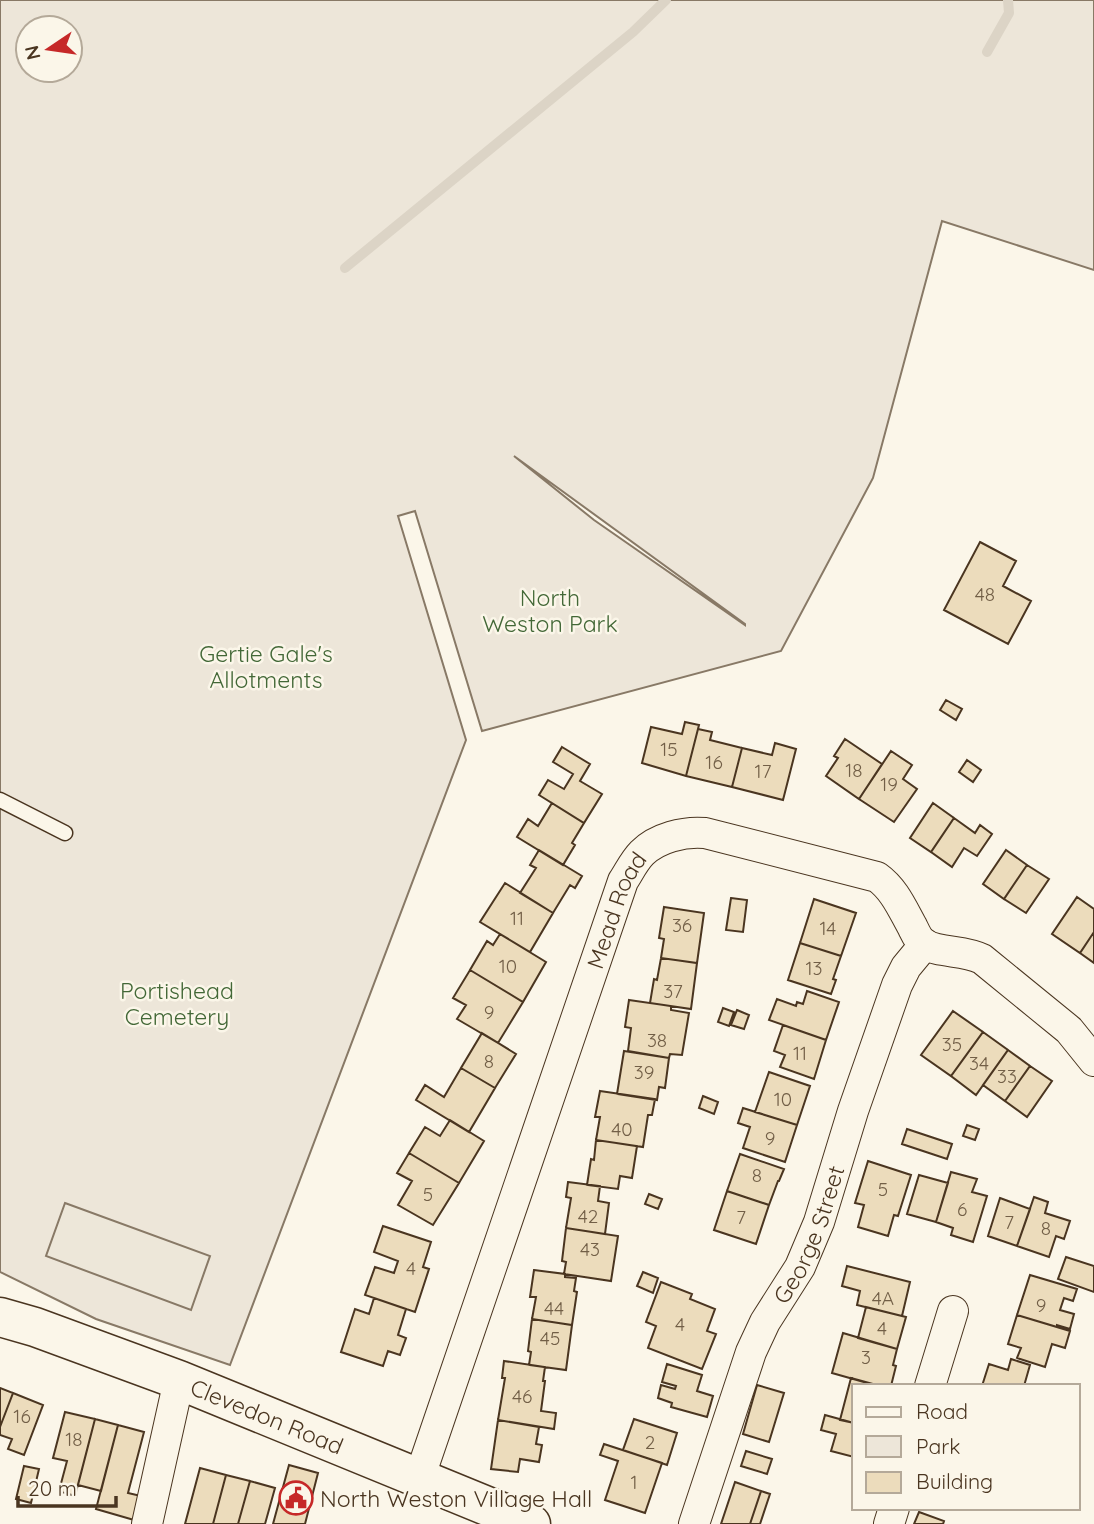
<svg xmlns="http://www.w3.org/2000/svg" width="1094" height="1524" font-family="Quicksand,sans-serif">
  <style>
    .green { fill: #ede6d9; stroke: #887966; stroke-width: 2; fill-rule: evenodd }
    .parking { fill: #ede7d9; stroke: #887966; stroke-width: 2 }
    .lines { fill: none; stroke-linecap: round; stroke-linejoin: round }
    .stream { stroke: #dcd4c6; stroke-width: 10 }
    .building { fill: #ecdcbc; stroke: #4a3520; stroke-width: 2 }
    .service-casing { stroke: #4a3520; stroke-width: 17 }
    .minor-casing { stroke: #4a3520; stroke-width: 32 }
    .secondary-casing { stroke: #4a3520; stroke-width: 41 }
    .service { stroke: #fbf6e9; stroke-width: 14 }
    .minor { stroke: #fbf6e9; stroke-width: 30 }
    .secondary { stroke: #fbf6e9; stroke-width: 38 }
    .labels { text-anchor: middle; dominant-baseline: central; stroke-width: 5; stroke-linejoin: round; paint-order: stroke }
    .number-label { font-size: 19px; fill: #725f47 }
    .park-label { font-size: 23px; fill: #436837; stroke: #fbf6e9 }
    .street-label { font-size: 23px; fill: #4a3520; stroke: #fbf6e9 }
    .poi-label { font-size: 23px; fill: #4a3520; stroke: #fbf6e9; text-anchor: start }
  </style>
  <rect width="100%" height="100%" fill="#fbf6e9"/>
  <!-- green -->
  <path class="green" d="M0 0H1094V270L942 221 873 478 781 651 482 731 415 511 398 516 466 740 230 1365 96 1319 0 1272ZM28 28H70V70H28ZM514 456 745 624V625L594 520Z"/>
  <!-- parking -->
  <path class="parking" d="M65 1203 210 1256 191 1310 46 1256Z"/>
  <g class="lines">
    <!-- stream -->
    <path class="stream" d="M987 52 1009 13 1008 0
      M345 268 633 32 666 0"/>
  </g>
  <!-- building -->
  <path class="building" d="M980 542 1016 561 1003 586 1031 601 1008 644 944 610Z
    M946 700 962 709 956 720 940 710Z
    M685 722 699 725 686 776 642 763 651 727 682 734Z
    M698 729 712 732 710 740 742 748 732 787 686 776Z
    M845 739 882 764 859 799 826 776 838 758 834 756Z
    M775 743 796 749 783 800 732 787 742 748 772 755Z
    M562 747 590 764 580 781 602 794 584 823 539 795 548 780 564 789 573 774 553 762Z
    M891 751 912 765 903 779 917 789 894 822 859 799Z
    M967 760 981 770 973 782 959 772Z
    M552 803 584 823 572 843 575 845 563 865 517 837 528 819 538 826Z
    M933 803 954 818 931 852 910 838Z
    M954 818 975 833 980 825 992 834 977 856 964 848 952 867 931 852Z
    M539 850 582 876 575 888 570 885 553 913 520 893 536 868 530 865Z
    M1006 850 1027 865 1004 899 983 884Z
    M1027 865 1049 879 1026 913 1004 899Z
    M505 883 553 913 530 952 480 922Z
    M1077 897 1094 909V932L1080 953 1052 934Z
    M731 898 747 900 743 932 726 930Z
    M814 899 856 913 841 956 800 943Z
    M664 907 704 913 697 963 661 958 664 939 659 938Z
    M1094 932V963L1080 953Z
    M500 934 546 962 523 1002 470 970 487 941 493 945Z
    M800 943 841 956 833 979 836 980 831 994 788 980Z
    M661 958 697 963 691 1009 650 1003 654 979 657 980Z
    M470 970 523 1002 498 1043 457 1019 466 1005 453 998Z
    M807 991 839 1002 826 1040 769 1020 777 999 796 1006 797 1002 803 1004Z
    M629 1000 671 1006V1010L689 1013 682 1055 670 1054 669 1058 628 1051 631 1028 625 1027Z
    M723 1008 734 1012 729 1026 718 1022Z
    M737 1010 749 1015 744 1029 731 1025Z
    M953 1011 983 1032 951 1076 921 1055Z
    M783 1025 826 1040 814 1079 780 1067 785 1055 774 1051Z
    M983 1032 1008 1050 976 1095 951 1076Z
    M482 1033 516 1054 495 1088 461 1068Z
    M1008 1050 1030 1066 1005 1101 983 1085Z
    M624 1051 669 1058 665 1088 659 1087 657 1100 617 1094Z
    M1030 1066 1052 1081 1027 1117 1005 1101Z
    M461 1068 495 1088 469 1132 416 1100 425 1085 444 1097Z
    M769 1072 810 1086 797 1125 755 1112Z
    M600 1091 655 1099 652 1115H648L643 1147 596 1140 600 1117H595Z
    M703 1096 718 1102 714 1114 699 1108Z
    M743 1108 797 1125 785 1162 743 1148 750 1127 738 1123Z
    M450 1120 484 1141 459 1183 409 1153 425 1127 440 1136Z
    M967 1125 979 1129 975 1140 963 1136Z
    M907 1129 952 1144 947 1159 902 1144Z
    M596 1140 637 1146 632 1178 620 1176 618 1189 587 1185 591 1159 594 1160Z
    M409 1153 459 1183 433 1225 398 1205 412 1181 397 1173Z
    M740 1154 784 1169 779 1181H778L769 1205 727 1191Z
    M868 1161 911 1175 898 1216 894 1215 888 1236 858 1227 864 1205 855 1203Z
    M951 1172 977 1179 972 1192 987 1196 973 1242 951 1235 953 1228 936 1222Z
    M919 1175 948 1183 936 1222 907 1214Z
    M568 1182 600 1186 598 1201 609 1203 605 1234 566 1228 571 1198 566 1197Z
    M727 1191 769 1205 756 1244 714 1230Z
    M649 1194 662 1199 658 1209 645 1204Z
    M1034 1197 1048 1202 1045 1213 1070 1221 1064 1239 1056 1236 1049 1257 1017 1246Z
    M1000 1198 1030 1209 1017 1246 988 1236Z
    M383 1226 431 1242 423 1267 429 1269 415 1312 365 1295 375 1267 394 1273 398 1261 374 1252Z
    M566 1228 618 1236 611 1281 564 1274 566 1262 562 1261Z
    M1066 1257 1094 1266V1292L1058 1279Z
    M847 1266 910 1282 902 1316 857 1305 860 1291 842 1286Z
    M534 1270 565 1274V1277L576 1278 574 1291 577 1292 572 1325 532 1319 536 1297H530Z
    M643 1272 658 1278 653 1293 637 1286Z
    M1030 1275 1077 1289 1073 1301 1064 1298 1060 1310 1074 1314 1070 1329 1057 1325V1327L1017 1315Z
    M661 1282 692 1294 690 1299 715 1309 707 1331 716 1334 702 1369 648 1348 656 1326 646 1322Z
    M374 1298 406 1309 398 1335 406 1338 400 1355 388 1351 383 1366 341 1352 355 1309 369 1314Z
    M866 1307 906 1317 897 1349 858 1338Z
    M1017 1315 1070 1331 1065 1348 1052 1344 1045 1367 1017 1358 1021 1348 1008 1344Z
    M532 1319 572 1325 566 1370 529 1365 531 1352 528 1351Z
    M843 1333 897 1349 893 1365 896 1366 891 1386H878L832 1373Z
    M1011 1359 1030 1365 1024 1386H982L989 1364 1008 1370Z
    M504 1361 545 1367 543 1381H545L541 1411 556 1413 554 1429 498 1420 505 1378H502Z
    M667 1364 702 1375 697 1391 713 1396 707 1417 671 1407 672 1403 658 1398 661 1385 675 1389 676 1386 662 1382Z
    M851 1378 873 1384V1386H854V1423L840 1420Z
    M757 1385 784 1393 769 1442 743 1434Z
    M0 1388 13 1393 0 1427Z
    M13 1393 43 1405 24 1455 8 1449 12 1439 0 1435V1427Z
    M65 1412 95 1419 75 1496 59 1491 67 1461 53 1458Z
    M825 1415 854 1423V1457L831 1451 836 1434 821 1430Z
    M95 1419 118 1425 101 1491 78 1485Z
    M634 1419 677 1433 667 1465 623 1450Z
    M498 1420 539 1427 536 1444 542 1445 539 1462 520 1459 518 1472 491 1469Z
    M118 1425 144 1432 128 1493 141 1496 134 1520 96 1509Z
    M604 1444 662 1463 645 1513 605 1500 618 1461 600 1455Z
    M746 1451 772 1459 767 1474 741 1466Z
    M289 1465 318 1473 305 1524H273Z
    M24 1466 39 1469 31 1503 16 1499Z
    M200 1468 226 1475 213 1524H185Z
    M226 1475 250 1481 238 1524H213Z
    M250 1481 275 1488 265 1524H238Z
    M735 1482 761 1491 750 1524H721Z
    M761 1491 770 1494 760 1524H750Z
    M919 1512 944 1521 943 1524H914Z"/>
  <g class="lines">
    <defs>
      <path id="service" d="M0 800 65 833"/>
      <g id="minor">
        <path d="M930 1386 953 1311"/>
        <path id="s1" d="M419 1479 623 881C629 872 634 861 642 853 657 838 684 831 705 833L877 877C894 889 902 908 912 926 915 932 918 940 924 944 938 953 965 950 982 959L1069 1030 1094 1061"/>
        <path d="M147 1524 179 1380"/>
        <path id="s2" d="M694 1524 751 1352 765 1322 800 1267 819 1222 853 1111 897 985 906 967 925 944"/>
        <path d="M889 1524 894 1508"/>
      </g>
      <g id="secondary">
        <path id="s3" d="M0 1317 35 1327 179 1380 531 1524"/>
      </g>
    </defs>
    <!-- service casing -->
    <use href="#service" class="service-casing"/>
    <!-- minor casing -->
    <use href="#minor" class="minor-casing"/>
    <!-- secondary casing -->
    <use href="#secondary" class="secondary-casing"/>
    <!-- service -->
    <use href="#service" class="service"/>
    <!-- minor -->
    <use href="#minor" class="minor"/>
    <!-- secondary -->
    <use href="#secondary" class="secondary"/>
  </g>
  <!-- icons -->
  <defs>
    <symbol id="civic-ring" viewBox="-11 -11 22 22"><circle r="9.5" fill="#fbf6e9" stroke="#c62828" stroke-width="1.5"/><path d="M-.6-6.5H3V-4.5H.6V-3L4-1V1h2V6H-6V1h2V-1L-.6-3ZM-1.2 2.5V6h2.4V2.5Z" fill="#c62828"/></symbol>
  </defs>
  <g fill-rule="evenodd">
    <use href="#civic-ring" x="277" y="1479" width="38" height="38"/>
  </g>
  <g class="labels">
    <!-- number labels -->
    <g class="number-label">
      <text x="985" y="594">48</text>
      <text x="669" y="749">15</text>
      <text x="714" y="762">16</text>
      <text x="854" y="770">18</text>
      <text x="763" y="771">17</text>
      <text x="889" y="784">19</text>
      <text x="517" y="918">11</text>
      <text x="682" y="925">36</text>
      <text x="828" y="928">14</text>
      <text x="508" y="966">10</text>
      <text x="814" y="968">13</text>
      <text x="673" y="991">37</text>
      <text x="489" y="1012">9</text>
      <text x="657" y="1040">38</text>
      <text x="952" y="1044">35</text>
      <text x="800" y="1053">11</text>
      <text x="489" y="1061">8</text>
      <text x="979" y="1063">34</text>
      <text x="644" y="1072">39</text>
      <text x="1007" y="1076">33</text>
      <text x="783" y="1099">10</text>
      <text x="622" y="1129">40</text>
      <text x="770" y="1138">9</text>
      <text x="757" y="1175">8</text>
      <text x="883" y="1189">5</text>
      <text x="428" y="1194">5</text>
      <text x="962" y="1209">6</text>
      <text x="588" y="1216">42</text>
      <text x="741" y="1217">7</text>
      <text x="1009" y="1222">7</text>
      <text x="1046" y="1228">8</text>
      <text x="590" y="1249">43</text>
      <text x="411" y="1268">4</text>
      <text x="883" y="1298">4A</text>
      <text x="1041" y="1305">9</text>
      <text x="554" y="1308">44</text>
      <text x="680" y="1324">4</text>
      <text x="882" y="1328">4</text>
      <text x="550" y="1338">45</text>
      <text x="866" y="1357">3</text>
      <text x="522" y="1396">46</text>
      <text x="22" y="1416">16</text>
      <text x="74" y="1439">18</text>
      <text x="650" y="1442">2</text>
      <text x="634" y="1482">1</text>
    </g>
    <!-- park labels -->
    <g class="park-label">
      <text x="550" y="597">North<tspan x="550" dy="26">Weston Park</tspan></text>
      <text x="266" y="653">Gertie Gale's<tspan x="266" dy="26">Allotments</tspan></text>
      <text x="177" y="990">Portishead<tspan x="177" dy="26">Cemetery</tspan></text>
    </g>
    <!-- street labels -->
    <g class="street-label">
      <text stroke="none"><textPath href="#s1" startOffset="602">Mead Road</textPath></text>
      <text stroke="none"><textPath href="#s2" startOffset="313">George Street</textPath></text>
      <text stroke="none"><textPath href="#s3" startOffset="285">Clevedon Road</textPath></text>
    </g>
    <!-- poi labels -->
    <g class="poi-label">
      <text x="320" y="1498">North Weston Village Hall</text>
    </g>
  </g>
  <!-- legend -->
  <rect x="852" y="1384" width="228" height="126" fill="#fbf6e9" stroke="#b4a999" stroke-width="2"/>
  <rect x="866" y="1407" width="35" height="10" fill="#fbf6e9" stroke="#b4a999" stroke-width="2"/>
  <text x="916" y="1419" font-size="21" fill="#4a3520">Road</text>
  <rect x="866" y="1436" width="35" height="21" fill="#ede6d9" stroke="#b4a999" stroke-width="2"/>
  <text x="916" y="1454" font-size="21" fill="#4a3520">Park</text>
  <rect x="866" y="1472" width="35" height="21" fill="#ecdcbc" stroke="#b4a999" stroke-width="2"/>
  <text x="916" y="1489" font-size="21" fill="#4a3520">Building</text>
  <!-- north arrow -->
  <g transform="translate(49 49) rotate(257)"><circle r="33" fill="#fbf6e9" stroke="#b4a999" stroke-width="2"/>
  <path d="M0-5L12 26L0 18L-12 26Z" fill="#c62828"/>
  <text y="-10" font-size="19" font-weight="bold" text-anchor="middle" fill="#4a3520">N</text>
  </g>
  <!-- scale -->
  <path d="M18 1496v10h98v-10" fill="none" stroke="#4a3520" stroke-width="3.5"/>
  <text x="28" y="1496" font-size="21" fill="#4a3520" stroke="#fbf6e9" stroke-width="5" paint-order="stroke">20 m</text>
</svg>
